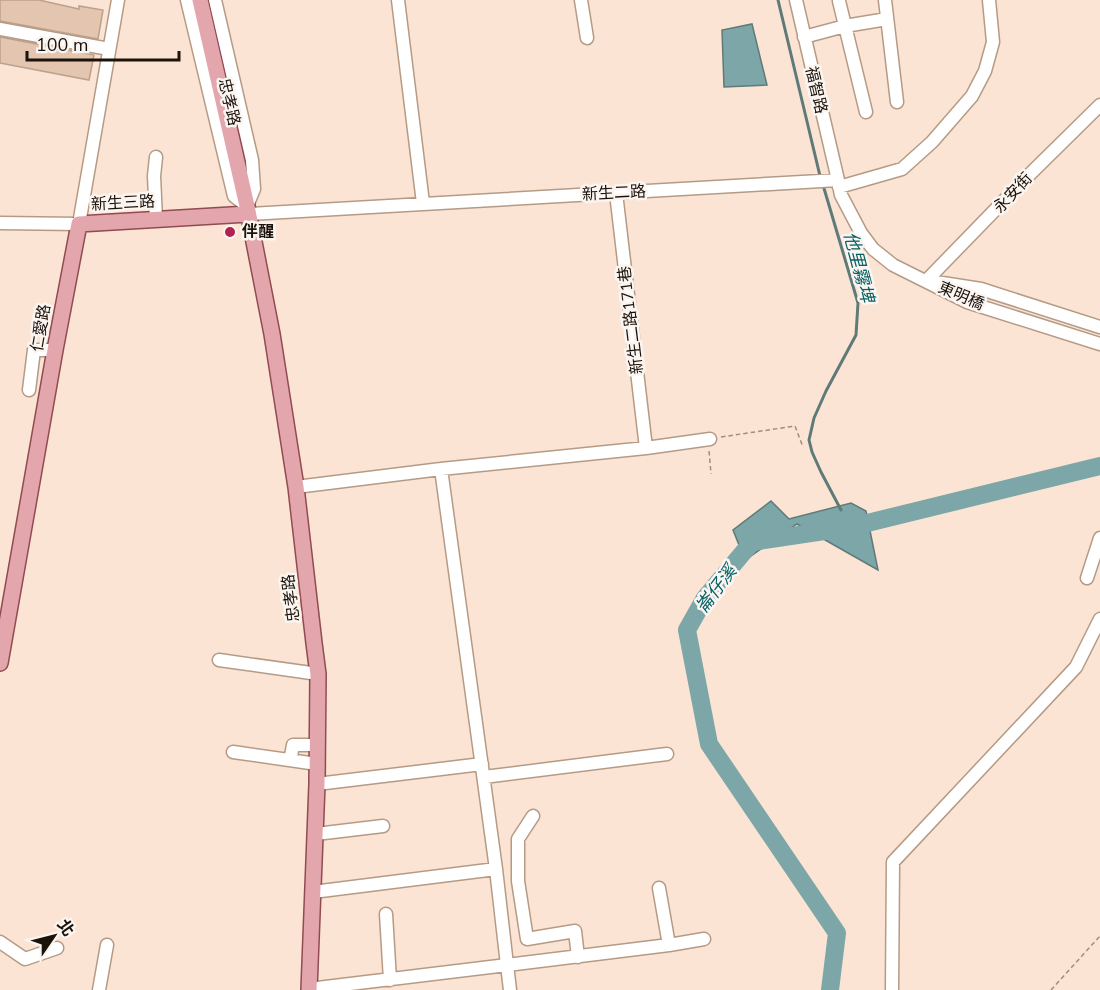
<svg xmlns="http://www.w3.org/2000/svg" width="1100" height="990" font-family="'Nunito Sans','Noto Sans TC',sans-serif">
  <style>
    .water { fill: #7ca6a7; stroke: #5f7a78; stroke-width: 1.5 }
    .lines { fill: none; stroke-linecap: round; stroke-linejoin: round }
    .stream { stroke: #5f7a78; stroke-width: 3 }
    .river { stroke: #7ca6a7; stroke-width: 18 }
    .building { fill: #e4c5b0; stroke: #bca18d; stroke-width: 1.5 }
    .minor-casing { stroke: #b59b86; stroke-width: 15 }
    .major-casing { stroke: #914b51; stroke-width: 18 }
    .path { stroke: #9f8e81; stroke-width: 1.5; stroke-dasharray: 4.5 3; stroke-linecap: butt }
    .minor { stroke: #fff; stroke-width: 12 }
    .major { stroke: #e3a6ad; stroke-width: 15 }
    .poi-dot { fill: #b22150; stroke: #fbf5f1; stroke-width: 2 }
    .labels { text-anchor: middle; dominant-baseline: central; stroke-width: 5; stroke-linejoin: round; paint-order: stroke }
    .street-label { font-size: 16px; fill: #1b120a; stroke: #fbf5f1 }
    .poi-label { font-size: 16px; font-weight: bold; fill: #1b120a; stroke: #fbf5f1; text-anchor: start }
    .water-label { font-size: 18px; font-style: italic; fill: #056164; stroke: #fbf5f1 }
  </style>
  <rect width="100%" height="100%" fill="#fbe4d3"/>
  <!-- water -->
  <path class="water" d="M752 24 767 85 724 87 722 30Z
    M771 501 789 519 851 503 866 511 878 570 797 524 745 560 733 530Z"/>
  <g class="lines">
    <!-- stream -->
    <path class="stream" d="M778 0 820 176
      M823 185 858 303 856 335 826 391 814 418 809 440 812 452 821 472 841 510"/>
    <!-- river -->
    <path class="river" d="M830 990 837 933 709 744 687 630 705 598 752 542 851 527 1100 466"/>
  </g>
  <!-- building -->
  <path class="building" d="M0 0H39L79 9V6L103 10 98 39 0 21Z
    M0 37 94 55 89 80 0 63Z"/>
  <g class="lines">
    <defs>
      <path id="minor" d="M187 0 234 196 247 206 254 189 252 160 215 0
        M398 0 423 203
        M581 0 587 38
        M796 0 838 180
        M885 0 897 102
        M839 1 866 112
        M0 29 109 49
        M804 37 845 26 887 19
        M839 187 902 169 932 142 972 96 985 71 993 42 989 0
        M616 193 646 448
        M248 214 838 180 841 195 861 233 873 249 893 265 967 302 1100 344
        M156 219 154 176 156 157
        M0 223 79 224 118 0
        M926 281 1027 177 1100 105
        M936 282 981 289 1100 327
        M29 390 34 350H55
        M296 487 441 469 646 448 710 439
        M1087 578 1100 538
        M219 660 318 674
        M233 752 317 764
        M291 756 293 745H317
        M484 777 667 754
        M317 784 482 764
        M533 816 518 839V881L527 939 575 931 578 957
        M316 834 383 826
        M313 892 496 869
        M386 914 390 980
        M0 942 25 959 57 948
        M669 945 704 939
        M309 989 507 965 496 869 441 469
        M99 990 107 945
        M510 990 507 965 669 945 659 888
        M892 990 893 862 1076 667 1100 619"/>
      <path id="major" d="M200 0 247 206 272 334 296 487 314 643 318 674 317 784 309 990
        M0 663 55 350 79 224 248 214"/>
    </defs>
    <!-- minor casing -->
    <use href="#minor" class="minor-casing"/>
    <!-- major casing -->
    <use href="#major" class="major-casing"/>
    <!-- path -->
    <path class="path" d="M721 437 795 426 803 447
      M709 451 711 474
      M1051 990 1100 936"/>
    <!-- minor -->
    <use href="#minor" class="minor"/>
    <!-- major -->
    <use href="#major" class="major"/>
  </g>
  <!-- markers -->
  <circle class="poi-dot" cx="230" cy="232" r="6"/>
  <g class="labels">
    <!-- street labels -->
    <g class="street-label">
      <text transform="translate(816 90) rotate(77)">福智路</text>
      <text transform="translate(229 102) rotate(77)">忠孝路</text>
      <text transform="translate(614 193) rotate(-3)">新生二路</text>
      <text transform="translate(1013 193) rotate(-47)">永安街</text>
      <text transform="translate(123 203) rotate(-3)">新生三路</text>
      <text transform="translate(961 296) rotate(23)">東明橋</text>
      <text transform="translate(631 320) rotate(-97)">新生二路171巷</text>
      <text transform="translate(41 328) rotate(-80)">仁愛路</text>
      <text transform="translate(291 598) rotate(-97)">忠孝路</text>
    </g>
    <!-- poi labels -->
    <g class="poi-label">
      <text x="242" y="232">伴醒</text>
    </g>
    <!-- water labels -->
    <g class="water-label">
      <text transform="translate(859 267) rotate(75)">他里霧埤</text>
      <text transform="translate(716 589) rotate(-53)">崙仔溪</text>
    </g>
  </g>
  <!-- north arrow -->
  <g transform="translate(54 936) rotate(55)" stroke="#fbf5f1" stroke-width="4.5" paint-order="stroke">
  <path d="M0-4.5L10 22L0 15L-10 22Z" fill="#1b120a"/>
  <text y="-9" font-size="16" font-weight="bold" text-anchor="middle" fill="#1b120a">北</text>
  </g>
  <!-- scale -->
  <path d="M27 51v9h152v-9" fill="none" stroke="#1b120a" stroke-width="3"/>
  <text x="36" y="51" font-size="18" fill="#1b120a" stroke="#fbf5f1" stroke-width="4.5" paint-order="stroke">100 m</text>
</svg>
